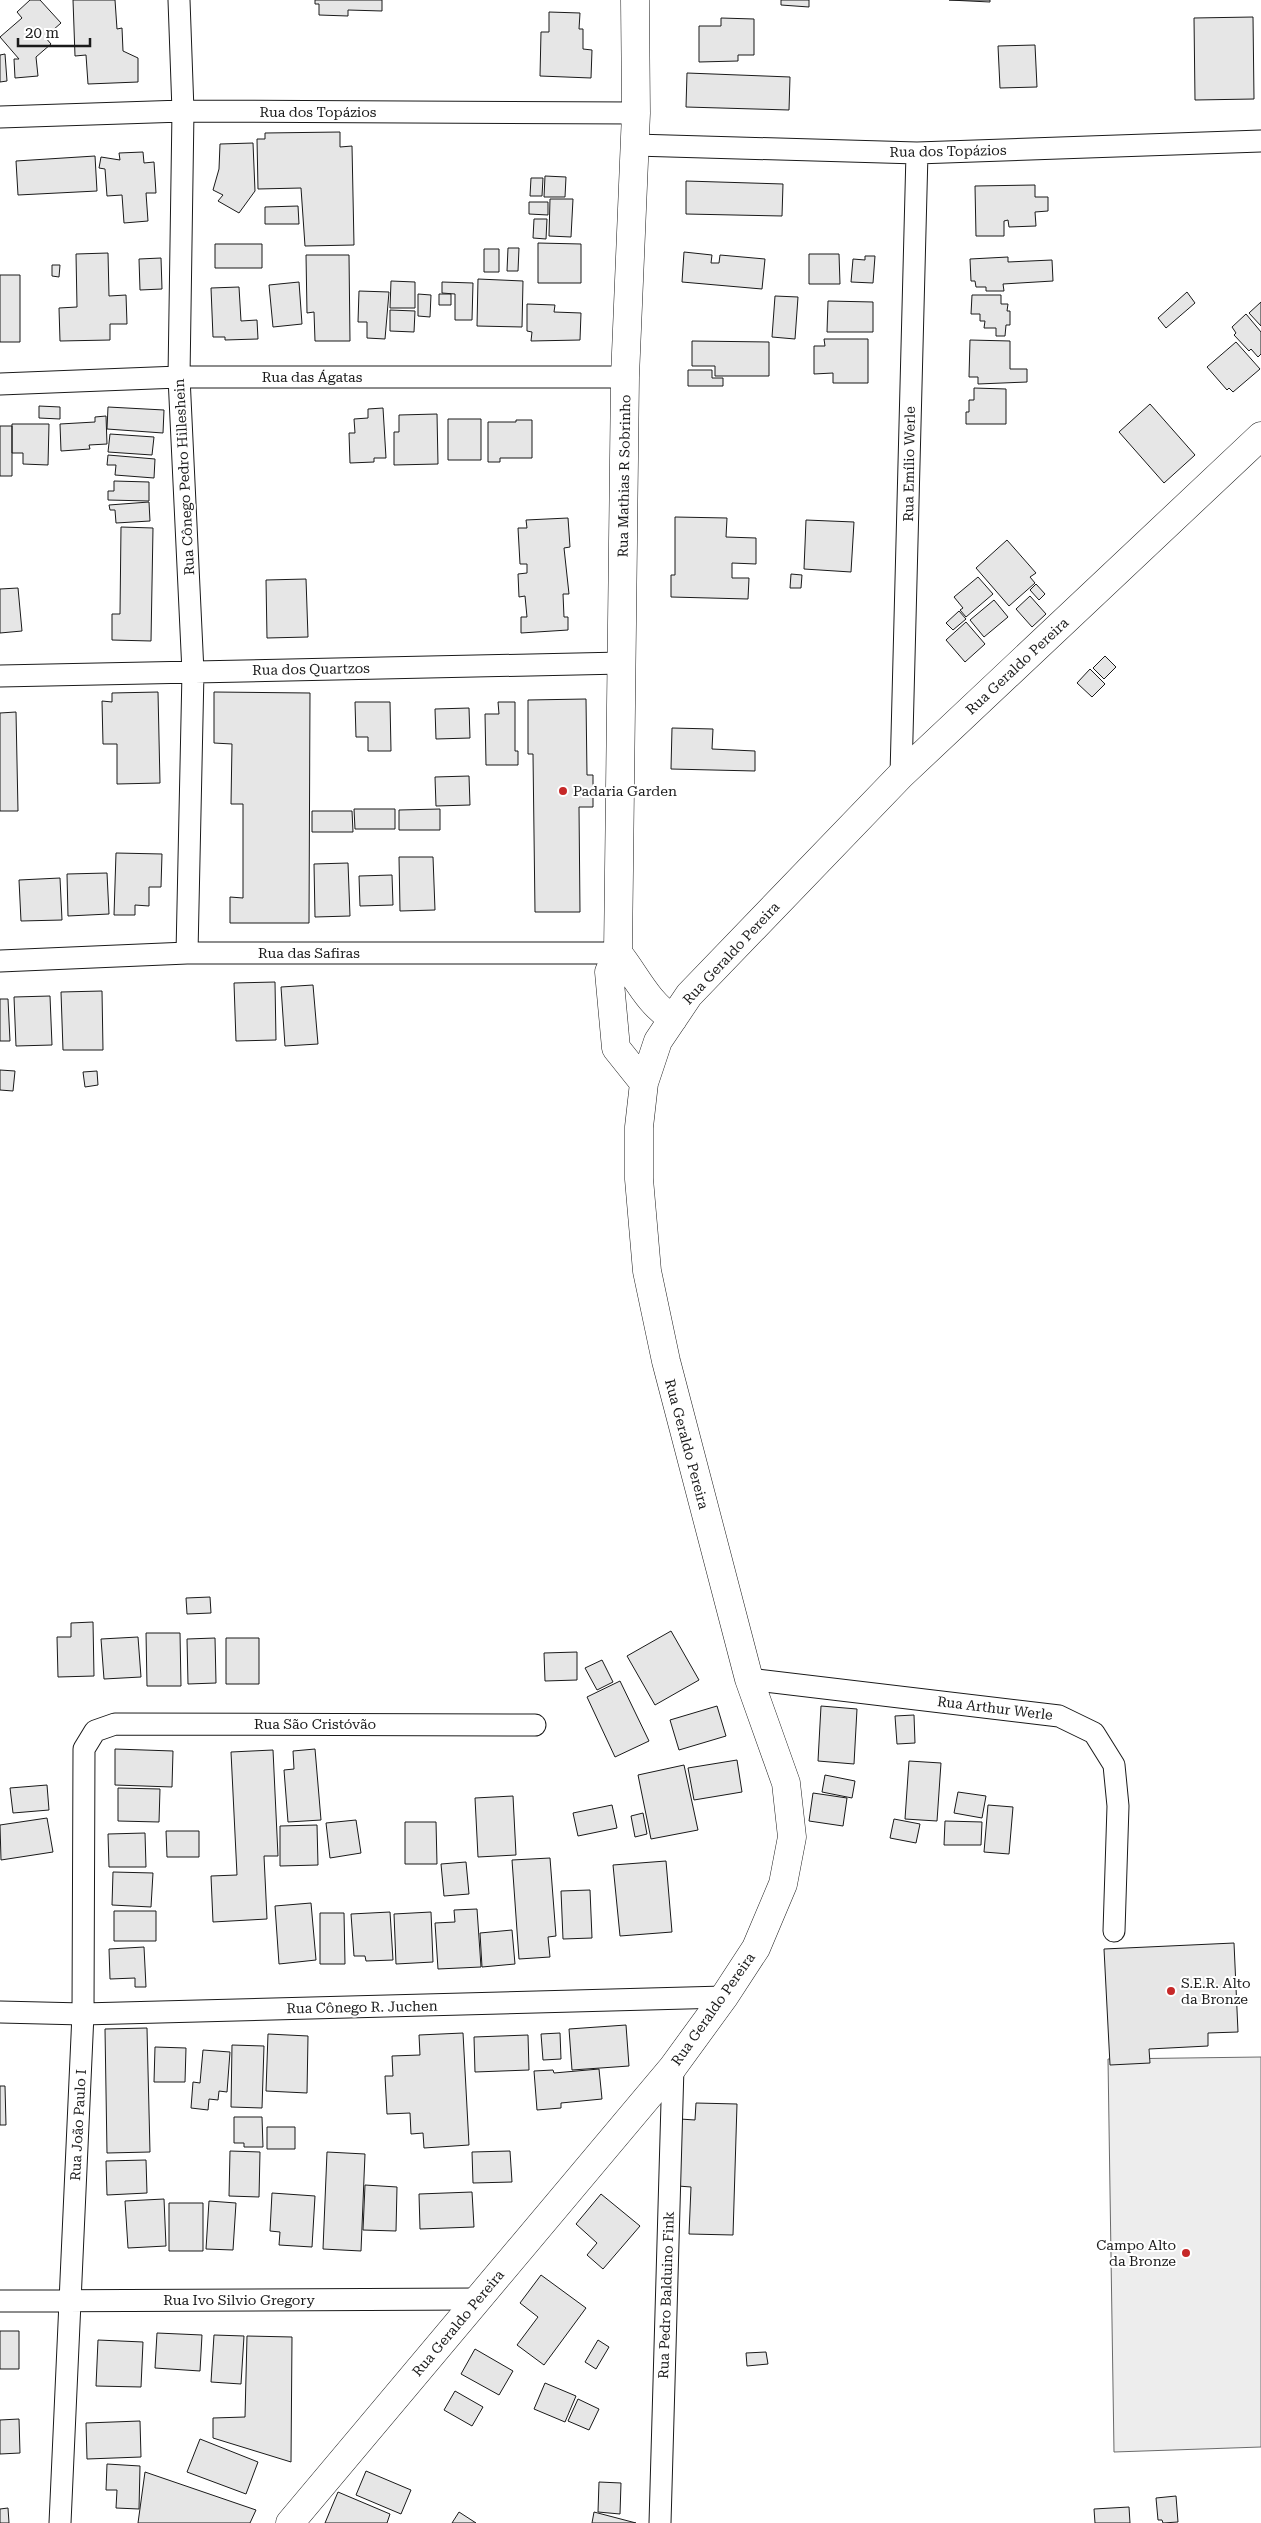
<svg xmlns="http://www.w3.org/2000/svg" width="1261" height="2523" font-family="'Roboto Serif',serif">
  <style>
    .pitch { fill: #ededed; stroke: #6a6a6a }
    .building { fill: #e6e6e6; stroke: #1a1a1a }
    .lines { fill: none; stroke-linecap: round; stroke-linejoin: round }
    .minor-casing { stroke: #1a1a1a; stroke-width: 23 }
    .secondary-casing { stroke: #1a1a1a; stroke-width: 29 }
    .minor { stroke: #fff; stroke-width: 21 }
    .secondary { stroke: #fff; stroke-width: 28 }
    .poi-dot { fill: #c62828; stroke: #fff; stroke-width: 2 }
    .labels { text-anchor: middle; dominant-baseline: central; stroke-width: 4; stroke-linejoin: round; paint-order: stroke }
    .street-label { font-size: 14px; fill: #1a1a1a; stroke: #fff }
    .poi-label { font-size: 14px; fill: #1a1a1a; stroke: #fff; text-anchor: start }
  </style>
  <rect width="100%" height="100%" fill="#fff"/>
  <!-- pitch -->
  <path class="pitch" d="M1261 2057V2447L1114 2452 1108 2059Z"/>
  <!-- building -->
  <path class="building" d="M30 0H40L61 23 45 37 51 44 36 57 38 76 15 78 14 59H19L0 37 22 18 17 12Z
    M73 0H115L117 29 122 28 123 51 138 58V82L88 84 86 55 75 56Z
    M315 0H382V11L348 10V16L319 15V4H315Z
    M781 0H809V7L781 5Z
    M949 0H990V2Z
    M549 12 580 13 579 29H583V49L592 50 591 78 540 76 541 32H549Z
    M1253 17 1254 99 1195 100 1194 18Z
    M721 18 754 19V55H738V61L699 62V26H721Z
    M1035 45 1037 87 1000 88 998 46Z
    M5 54 7 81 0 82V55Z
    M687 73 790 77 789 110 686 107Z
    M340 132V147L352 146 354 245 305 246 301 188 258 189 257 139H265V133Z
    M253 143 255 191 239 213 218 201 223 195 213 190 219 169 220 144Z
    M143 152 144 163 154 162 156 193H146L148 221 124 223 122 195 107 196 105 169 99 168 101 157 120 160 119 153Z
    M95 156 97 191 18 195 16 161Z
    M545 176 566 177 565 197H544Z
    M531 178H543L542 196H530Z
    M686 181 783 184 782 216 686 214Z
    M1035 185V197H1048V211L1035 212 1036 226 1009 227 1008 220 1004 221V236H976L975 186Z
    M550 199H573L571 237 549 236Z
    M529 202H548V215L529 214Z
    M298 206 299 224H265V207Z
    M534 219H547L546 239 533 238Z
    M538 243 581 244V283H538Z
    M215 244H262V268H215Z
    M508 248H519L518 271H507Z
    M484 249H499V272H484Z
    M684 252 712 255 711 263H719L720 255 765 259 762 289 682 282Z
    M108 253 109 296 126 295 127 324H110V340L60 341 59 308 77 307 76 254Z
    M809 254H839L840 284H809Z
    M306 255H349L350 341H315L314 312 307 313Z
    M865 256H875L873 283 851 282 853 259 865 260Z
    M1008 257V262L1052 260 1053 281 1003 284 1004 291H986V287H976L975 281H971L970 259Z
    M161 258 162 289 140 290 139 259Z
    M52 265H60L59 277 52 276Z
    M0 275H20V342H0Z
    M478 279 523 281 522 327 477 326Z
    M391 281 415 282V308H390Z
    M299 282 302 324 273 327 269 285Z
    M442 282 473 283 472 320H455V294L442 293Z
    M239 287 241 321 257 320 258 339 225 340V337H213L211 288Z
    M359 291 389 292 385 339 367 338V322H358Z
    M1187 292 1195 303 1166 328 1158 318Z
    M418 294 431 295 430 317 418 316Z
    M439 294H451V305H439Z
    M972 295H1001V304H1008L1007 311H1010V325H1006L1005 336H996V328H984L985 321H980V314H971Z
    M775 296 798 297 795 339 772 337Z
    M828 301 873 302V332H827Z
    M1261 302V326L1249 313Z
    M527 304 555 305 554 312 581 313 580 340 531 341 532 332 527 331Z
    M390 310 415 311 414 332 390 331Z
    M1246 314 1261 332V354L1258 357 1251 349 1249 351 1234 335 1236 333 1232 327Z
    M824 339H868V383H833V373L814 374V346H825Z
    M970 340 1010 341V369H1027V382L978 384V377H969Z
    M692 341 769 342V376H715V366H692Z
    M1236 342 1260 369 1233 392 1229 388 1227 390 1207 367Z
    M688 370H712V378H723V386H688Z
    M974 388 1006 389V424H966V412H969V400H974Z
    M1150 404 1195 455 1164 483 1119 432Z
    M39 406 60 407V419L39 418Z
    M108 407 164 410 163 433 107 429Z
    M383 408 386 458H374V462L350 463 349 433H355L354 419 368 418V409Z
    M437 414 438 464 394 465V432H399V415Z
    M106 416 107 444 89 445 90 449 61 451 60 424 95 422V417Z
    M448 419H481V460H448Z
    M516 420H532V458H500V462H488V422H516Z
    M12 424H49L48 465 23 464V453H12Z
    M0 426H12V476H0Z
    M110 434 154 437 152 455 108 452Z
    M108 455 155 459 154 478 115 475 116 465H107Z
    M114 481 149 482V501L108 500V491H114Z
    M149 502 150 521 116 523 115 510H110L109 505Z
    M675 517 727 518 726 537 756 538V564L732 563V578H749L748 599 671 597V575H675Z
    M568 518 570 547 564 548 569 594H563L564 617H568V630L521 633V617H527L525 596 519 597 518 574 527 573V564H520L518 528H527L526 520Z
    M806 520 854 522 851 572 804 569Z
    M121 527 153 528 151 641 112 640V614H120Z
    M1007 540 1036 573 1030 577 1035 583 1009 606 976 568Z
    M791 574 802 575 801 588H790Z
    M978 577 993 594 966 617 960 610 963 608 954 597Z
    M306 579 308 637 267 638 266 580Z
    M1036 584 1045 594 1039 600 1030 590Z
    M18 588 22 631 0 633V589Z
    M1030 596 1046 614 1032 627 1016 609Z
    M994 600 1008 617 984 637 970 620Z
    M959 611 966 619 953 630 946 623Z
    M966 622 985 644 965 662 946 640Z
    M1105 656 1116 667 1104 679 1093 668Z
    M1090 669 1105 684 1092 697 1077 683Z
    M158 692 160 783 117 784V744H103L102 701 112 702V693Z
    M214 692 310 693 309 923H230V897L243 898V804H231L232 744 214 743Z
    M586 699 587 775H593V807H579L580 912H535L533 754H528V700Z
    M355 702H390L391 751H368V737H356Z
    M498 702H515V751H518V765H486L485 714H499Z
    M469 708 470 738 436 739 435 709Z
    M16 712 18 811H0V713Z
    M672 728 713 729 712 749 755 751V771L671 769Z
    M469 776 470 805 436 806 435 777Z
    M354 809H395V829H355Z
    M440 809V830H399V810Z
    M312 811H352L353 832H312Z
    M116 853 162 854 161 887H149V906L135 905V915H114Z
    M399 857H433L435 910 400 911Z
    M348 863 350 916 315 917 314 864Z
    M107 873 109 914 68 916 67 874Z
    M392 875 393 905 360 906 359 876Z
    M60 878 62 920 21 921 19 880Z
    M275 982 276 1040 236 1041 234 983Z
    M313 985 318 1044 285 1046 281 987Z
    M102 991 103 1050H63L61 992Z
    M50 996 52 1045 16 1046 14 997Z
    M0 999H8L10 1041H0Z
    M0 1070 15 1071 13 1091 0 1090Z
    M97 1071 98 1085 85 1087 83 1072Z
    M210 1597 211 1613 187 1614 186 1598Z
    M93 1622 94 1676 58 1677 57 1637H71V1623Z
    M671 1631 699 1680 655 1705 627 1656Z
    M146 1633H180L181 1686H147Z
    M138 1637 141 1677 104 1679 101 1639Z
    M215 1638 216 1683 188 1684 187 1639Z
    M226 1638H259V1684H226Z
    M577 1652V1680L545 1681 544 1653Z
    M602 1660 613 1682 597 1690 585 1668Z
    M620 1681 649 1741 615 1757 587 1697Z
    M717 1706 726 1736 679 1750 670 1720Z
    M821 1706 857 1709 854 1764 818 1761Z
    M914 1715 915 1743 897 1744 895 1716Z
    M115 1749 173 1751 172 1787 115 1785Z
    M315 1749 321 1820 288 1822 284 1770 294 1769 293 1751Z
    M273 1750 278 1856H264L267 1919 213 1922 211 1876 237 1875 231 1752Z
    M737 1760 742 1792 694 1800 688 1768Z
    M909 1761 941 1763 937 1821 905 1819Z
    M684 1765 698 1830 651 1839 638 1775Z
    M825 1775 855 1781 852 1798 822 1792Z
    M47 1785 49 1810 13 1813 10 1788Z
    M118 1788 160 1789 159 1822 118 1821Z
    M958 1792 986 1796 982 1818 954 1813Z
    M813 1793 847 1798 843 1826 809 1821Z
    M513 1796 516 1855 478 1857 475 1798Z
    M612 1805 617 1828 578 1836 573 1813Z
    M988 1805 1013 1807 1009 1854 984 1852Z
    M643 1813 647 1834 635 1837 631 1816Z
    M47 1818 53 1852 1 1860 0 1825Z
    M894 1819 920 1824 916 1843 890 1838Z
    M356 1820 361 1853 330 1858 326 1823Z
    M945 1821 982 1822 981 1845H944Z
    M405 1822H436L437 1864H405Z
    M317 1825 318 1865 280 1866V1826Z
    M166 1831H199V1857H167Z
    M145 1833 146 1867H109L108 1834Z
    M550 1858 556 1936 548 1937 550 1957 519 1959 512 1860Z
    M666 1861 672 1932 620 1936 613 1865Z
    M466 1862 469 1894 444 1896 441 1864Z
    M113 1872 153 1873 151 1907 112 1905Z
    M590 1890 592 1938 563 1939 561 1891Z
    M311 1903 316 1960 279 1964 275 1906Z
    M477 1909 481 1967 438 1969 435 1923 455 1922 454 1910Z
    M114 1911H156V1941H114Z
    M390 1912 393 1960 366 1961 365 1956H354L351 1914Z
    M431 1912 433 1962 396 1964 394 1914Z
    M320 1913H344L345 1964H320Z
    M512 1930 515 1964 482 1967 480 1933Z
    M1234 1943 1238 2032 1208 2033V2046L1149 2049 1150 2063 1110 2065 1104 1949Z
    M144 1947 146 1987H135V1978L110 1979 109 1949Z
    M626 2025 629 2066 572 2070 569 2029Z
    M147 2028 150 2152 107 2153 105 2029Z
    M463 2033 469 2145 424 2148 423 2133 411 2134 410 2113 387 2114 385 2076H393L392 2056 420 2055 419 2035Z
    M560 2033 561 2059 543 2060 541 2034Z
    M268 2034 308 2036 307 2093 266 2091Z
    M528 2035 529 2070 475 2072 474 2037Z
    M232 2045 264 2046 262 2108 231 2107Z
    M155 2047 186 2048 185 2082H154Z
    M203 2050 230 2052 227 2092 219 2091 218 2100 209 2099 208 2110 191 2108 193 2082 200 2083Z
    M599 2069 602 2099 561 2103V2108L537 2110 534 2071 553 2070 554 2073Z
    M0 2086H5L6 2125H0Z
    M696 2103 737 2104 733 2235 689 2234 691 2187 678 2186 680 2119 695 2120Z
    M234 2117H262L263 2147H244V2143H234Z
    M267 2127H295V2149H267Z
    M230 2151 260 2152 259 2197 229 2196Z
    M510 2151 512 2182 473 2183 472 2152Z
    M327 2152 365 2154 361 2251 323 2249Z
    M146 2160 147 2193 107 2195 106 2161Z
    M365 2185 397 2187 396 2231 363 2230Z
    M472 2192 474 2227 420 2229 419 2194Z
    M272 2193 315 2196 312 2247 279 2245 280 2232 270 2231Z
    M601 2194 640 2226 603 2269 587 2255 597 2243 576 2224Z
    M164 2199 166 2246 128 2248 125 2201Z
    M209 2201 236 2203 233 2250 206 2249Z
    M169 2203H203V2251H169Z
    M541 2275 586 2308 544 2365 517 2345 538 2317 520 2303Z
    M0 2331H19V2369H0Z
    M157 2333 202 2335 200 2371 155 2368Z
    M214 2335 244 2336 241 2384 211 2382Z
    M247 2336 292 2337 291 2462 213 2438V2418L245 2417Z
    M98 2340 143 2342 141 2387 96 2386Z
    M598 2340 609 2347 596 2369 585 2362Z
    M475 2349 513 2371 499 2395 461 2374Z
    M766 2352 768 2364 747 2366 746 2353Z
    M545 2383 576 2396 565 2422 534 2409Z
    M455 2391 483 2407 472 2426 444 2410Z
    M578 2399 599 2409 589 2430 568 2421Z
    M19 2419 20 2453 0 2454V2420Z
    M140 2421 141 2457 87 2459 86 2423Z
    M200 2439 258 2462 246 2494 187 2472Z
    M107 2464 140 2466 139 2509 116 2508 117 2490H106Z
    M366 2471 411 2490 401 2514 356 2495Z
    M145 2472 256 2510 250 2523H138Z
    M599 2482 621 2483 620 2514 598 2512Z
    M338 2492 390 2514 387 2523H325Z
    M1176 2496 1178 2522 1163 2523 1162 2520H1158L1156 2498Z
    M1129 2507 1130 2523H1095L1094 2509Z
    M8 2508 9 2523H0V2509Z
    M459 2512 476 2523H452Z
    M594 2512 636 2523H592Z"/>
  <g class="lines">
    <defs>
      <path id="minor" d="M179 0 183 111 179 377 193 672 187 953
        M0 117 183 111 636 113
        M635 145 917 153 1261 141
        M0 384 179 377H625
        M0 676 622 663
        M901 775 917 153
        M0 961 187 953H618
        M749 1679 1059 1716 1094 1733 1114 1765 1118 1806 1114 1931
        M0 2012 83 2014 724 1997
        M0 2301 478 2299
        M60 2523 83 2014 84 1749 95 1731 115 1724 535 1725
        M660 2523 673 2067"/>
      <path id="secondary" d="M635 0 636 113 625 377 618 953 609 972 616 1048 644 1083
        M618 953C637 977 647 1002 673 1019
        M290 2523 673 2067 724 1997 756 1948 783 1884 792 1837 786 1783 749 1679 666 1361 647 1271 639 1179V1127L644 1083 658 1041 689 995 901 775 1261 436"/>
    </defs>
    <!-- minor casing -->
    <use href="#minor" class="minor-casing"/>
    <!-- secondary casing -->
    <use href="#secondary" class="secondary-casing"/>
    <!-- minor -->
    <use href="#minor" class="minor"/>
    <!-- secondary -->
    <use href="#secondary" class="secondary"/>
  </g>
  <!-- markers -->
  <g class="poi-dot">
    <circle cx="563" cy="791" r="5"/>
    <circle cx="1171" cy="1991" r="5"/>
    <circle cx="1186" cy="2253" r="5"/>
  </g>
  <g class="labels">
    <!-- street labels -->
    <g class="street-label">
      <text x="318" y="112">Rua dos Topázios</text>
      <text transform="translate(948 151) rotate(-1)">Rua dos Topázios</text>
      <text x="312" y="377">Rua das Ágatas</text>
      <text transform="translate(909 464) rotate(-89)">Rua Emílio Werle</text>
      <text transform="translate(624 476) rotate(-89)">Rua Mathias R Sobrinho</text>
      <text transform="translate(184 477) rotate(-93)">Rua Cônego Pedro Hilleshein</text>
      <text transform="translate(1017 666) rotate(-43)">Rua Geraldo Pereira</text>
      <text transform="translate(311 669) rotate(-1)">Rua dos Quartzos</text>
      <text x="309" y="953">Rua das Safiras</text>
      <text transform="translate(731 953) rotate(-47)">Rua Geraldo Pereira</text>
      <text transform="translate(687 1444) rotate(75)">Rua Geraldo Pereira</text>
      <text transform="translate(995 1708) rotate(7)">Rua Arthur Werle</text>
      <text x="315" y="1724">Rua São Cristóvão</text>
      <text transform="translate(362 2007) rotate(-1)">Rua Cônego R. Juchen</text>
      <text transform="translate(713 2009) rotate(-55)">Rua Geraldo Pereira</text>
      <text transform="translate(78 2125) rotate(-87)">Rua João Paulo I</text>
      <text transform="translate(666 2295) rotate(-88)">Rua Pedro Balduino Fink</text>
      <text x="239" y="2300">Rua Ivo Silvio Gregory</text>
      <text transform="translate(458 2323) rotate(-50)">Rua Geraldo Pereira</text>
    </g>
    <!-- poi labels -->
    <g class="poi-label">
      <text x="573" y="791">Padaria Garden</text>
      <text x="1181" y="1983">S.E.R. Alto<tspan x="1181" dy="16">da Bronze</tspan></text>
      <text x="1176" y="2245" text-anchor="end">Campo Alto<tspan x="1176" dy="16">da Bronze</tspan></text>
    </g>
  </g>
  <!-- scale -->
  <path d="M18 38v8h72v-8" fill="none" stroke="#1a1a1a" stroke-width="2.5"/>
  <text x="25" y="38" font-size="15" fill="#1a1a1a" stroke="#ffffff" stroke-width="4" paint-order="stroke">20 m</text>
</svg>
